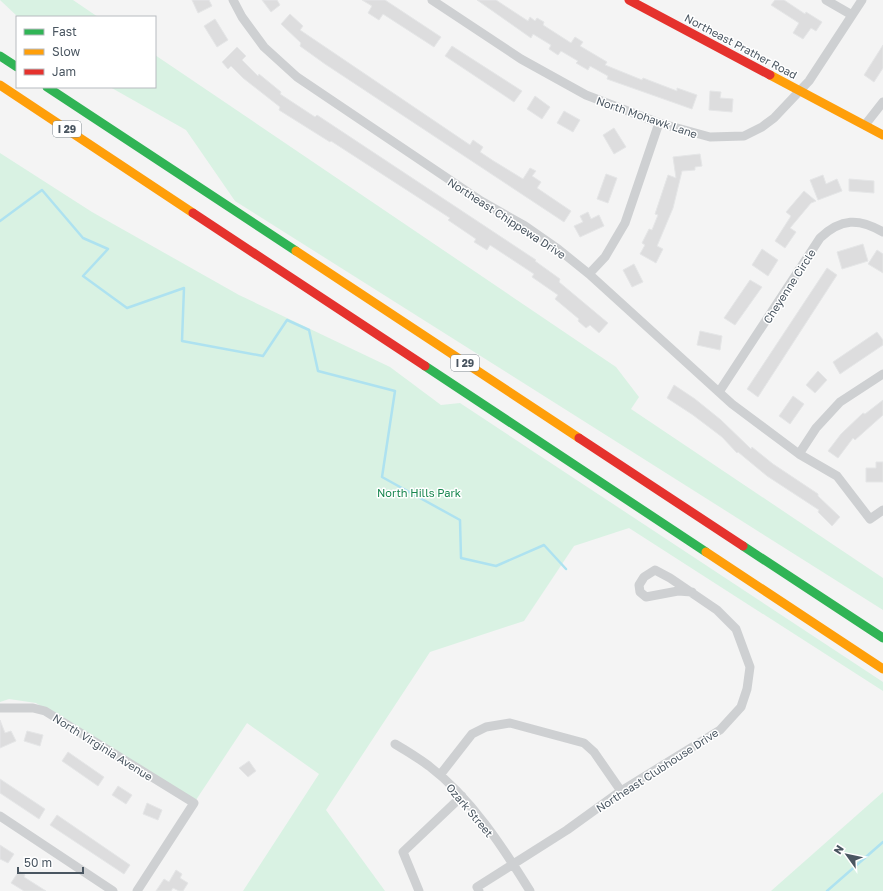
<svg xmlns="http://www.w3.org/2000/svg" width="883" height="891" font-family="'Golos Text',sans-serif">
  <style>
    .green { fill: #d9f2e3 }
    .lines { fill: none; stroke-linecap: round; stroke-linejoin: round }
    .stream { stroke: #aee2f0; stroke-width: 2.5 }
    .building { fill: #ddddde; stroke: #e5e6e7 }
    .street { stroke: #ced0d2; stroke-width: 9 }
    .fast { stroke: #30b455; stroke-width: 9 }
    .slow { stroke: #ff9f0a; stroke-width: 9 }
    .jam { stroke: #e5322d; stroke-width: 9 }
    .labels { text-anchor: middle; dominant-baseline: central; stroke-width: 3; stroke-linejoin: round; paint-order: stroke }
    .shield { fill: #fff; stroke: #808990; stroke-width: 1 }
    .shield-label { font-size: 10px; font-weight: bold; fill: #4a5661 }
    .street-label { font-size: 11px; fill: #4a5661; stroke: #fff }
    .park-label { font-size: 11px; fill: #17864f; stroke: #fff }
  </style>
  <rect width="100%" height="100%" fill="#f4f4f4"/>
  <!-- green -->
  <path class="green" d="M0 0H73L98 17H18Z
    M155 55 616 367 639 397 631 409 883 578V610L235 201 186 130 110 87H155Z
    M0 153 92 212 239 295 390 367 441 405 460 403 883 682V691L629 528 574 546 524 621 430 652 326 810 385 891H243L319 774 247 723 194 803 36 703 9 699 0 702Z
    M883 792V891H771Z"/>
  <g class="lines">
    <!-- stream -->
    <path class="stream" d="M0 221 42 190 83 238 108 249 83 276 127 308 184 288 182 341 263 356 287 320 309 330 318 371 395 391 382 477 460 520 461 558 496 566 544 545 566 569
      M827 891 883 842"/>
  </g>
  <!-- building -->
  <path class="building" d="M192 0H209L212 6 198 13Z
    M262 0H277L280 5 271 12Z
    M362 0H385L441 37 434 47 383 14 379 20 368 13 372 6Z
    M477 0H496L528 21 530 17 535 21 537 18 544 22 543 25 571 43 575 37 583 42 580 46 607 62 605 65 642 80 643 78 677 91V88L697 95 692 109 607 79 608 76 590 66 588 70 576 63 578 61 561 51 558 55 549 49 551 45 533 34 531 38Z
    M775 0H784L805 14 806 12 822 22 816 31 811 28 803 39 793 33 799 23 771 5Z
    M290 14 303 26 300 30 470 145 473 140 483 147 480 152 492 160 523 179 530 168 536 171 532 176 541 182 537 188 571 211 564 222 325 64 300 46 301 43 281 24Z
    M215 19 228 40 217 47 204 26Z
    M883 45V68L874 82 864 75Z
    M452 46 522 91 514 102 445 56Z
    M237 47 246 56 242 60 258 76 259 74 281 92 280 94 315 117 317 115 536 260 535 261 560 279 559 282 608 323 599 333 590 325 586 328 578 321 579 319 555 299 558 295 532 277 534 274 490 245 487 250 474 242 476 239 448 220 450 218 331 141 330 142 279 110 280 107 243 78 231 66 228 69 222 62Z
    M710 91 721 92 720 98 733 99 732 112 709 110Z
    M535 96 550 107 542 119 527 109Z
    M564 111 580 120 573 132 557 123Z
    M614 128 626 147 614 154 603 135Z
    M700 154 702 166 695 167V170L682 171 673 208 657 246 663 249 656 263 640 254 645 245 642 243 649 229 652 230 658 215 655 214 668 175 676 178 673 157Z
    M606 174 617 178 608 203 597 199Z
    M823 175 826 184 837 179 842 191 818 200 810 180Z
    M849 179 874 181V193L849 191Z
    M804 191 816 201 811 203 790 228 796 232 785 248 775 241 791 216 786 212Z
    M588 212 591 219 599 215 604 226 580 237 574 226 583 222 580 216Z
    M863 244 868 261 842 269 837 252Z
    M762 249 778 260 768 276 752 265Z
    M877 250 883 254V273L868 264Z
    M634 264 643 282 632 287 623 270Z
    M827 268 837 275 758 397 747 389Z
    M750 280 762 287 735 325 724 318Z
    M700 331 722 336 720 350 697 345Z
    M877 332 883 340V345L840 374 833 362Z
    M818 371 827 380 815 393 806 385Z
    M674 385 695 399 721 420 751 449 752 447 773 464 818 494V496L840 517 832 526 818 512 819 510 767 476 738 452 737 453 722 437 693 415 667 398Z
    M793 396 804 404 790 424 779 416Z
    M883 400V415L855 440 853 438 838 458 828 451 841 434 863 413 865 414Z
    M876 462H883V482H866V468H876Z
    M0 720 5 733 11 731 16 741 0 748Z
    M27 731 43 735 40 746 24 741Z
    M68 752 104 777 98 786 62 761Z
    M249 761 256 771 248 777 239 768Z
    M0 779 45 809 39 819 0 793Z
    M118 786 132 795 126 804 112 795Z
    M147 803 162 810 158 820 143 814Z
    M57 815 130 865 124 874 50 825Z
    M0 845 14 854 8 863 0 859Z
    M176 870 182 874 180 878 188 883 183 891H179L173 888 171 891H156L164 879 169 882Z
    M19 871 25 875 24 877 46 891H24L11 883Z"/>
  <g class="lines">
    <!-- street -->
    <path class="street" d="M233 0 242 17 264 47 297 77 481 201 525 226 558 249 589 274 732 404 799 454 837 476 870 519 883 510
      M432 0 521 59 586 95 659 123 710 137 744 136 762 127 774 118 809 81 862 0
      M826 0 852 15
      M865 125 883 102
      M589 274 605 257 625 223 659 123
      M719 392 820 238C841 218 859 218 883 232
      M799 454 816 428 840 402 883 374
      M0 708H33L45 711 194 803 137 891
      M395 744C407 751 418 758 429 766 471 798 502 846 530 891
      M440 775 472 734 486 727 510 723 584 743 594 752 621 791
      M0 816 113 891
      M419 891 403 852 462 796
      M479 891 477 887 567 830 621 791 720 730 741 707 747 689 750 667 736 629 717 610 670 578 655 570 644 577 639 585 640 592 646 597 678 591 692 592"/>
    <!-- fast -->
    <path class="fast" d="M0 56 17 67
      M47 87 296 251
      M425 366 706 552
      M743 546 883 638"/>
    <!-- slow -->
    <path class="slow" d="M770 75 883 135
      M0 85 193 213
      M296 251 579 438
      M706 552 883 669"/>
    <!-- jam -->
    <path class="jam" d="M629 0 770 75
      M193 213 425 366
      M579 438 743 546"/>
  </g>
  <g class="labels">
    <!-- shield labels -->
    <g class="shield">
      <rect x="53" y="121" width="28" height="16" rx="3"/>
      <rect x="451" y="355" width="28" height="16" rx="3"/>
    </g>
    <g class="shield-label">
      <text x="67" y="129">I 29</text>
      <text x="465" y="363">I 29</text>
    </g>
    <!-- street labels -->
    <g class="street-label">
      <text transform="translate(741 46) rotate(28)">Northeast Prather Road</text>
      <text transform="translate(647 117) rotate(19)">North Mohawk Lane</text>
      <text transform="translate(507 218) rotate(33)">Northeast Chippewa Drive</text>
      <text transform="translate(789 286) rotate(-57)">Cheyenne Circle</text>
      <text transform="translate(103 747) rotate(32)">North Virginia Avenue</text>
      <text transform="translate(657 770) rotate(-33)">Northeast Clubhouse Drive</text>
      <text transform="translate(470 810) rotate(50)">Ozark Street</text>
    </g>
    <!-- park labels -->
    <g class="park-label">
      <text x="419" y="492">North Hills Park</text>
    </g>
  </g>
  <!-- legend -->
  <rect x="16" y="16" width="140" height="72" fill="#ffffff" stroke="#b7bbc0"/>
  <rect x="24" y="29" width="20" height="6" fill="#30b455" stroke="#b7bbc0"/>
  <text x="52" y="36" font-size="12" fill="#4a5661">Fast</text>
  <rect x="24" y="49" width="20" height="6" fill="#ff9f0a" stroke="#b7bbc0"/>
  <text x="52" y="56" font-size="12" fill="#4a5661">Slow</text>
  <rect x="24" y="69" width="20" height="6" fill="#e5322d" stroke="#b7bbc0"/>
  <text x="52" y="76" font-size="12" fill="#4a5661">Jam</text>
  <!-- north arrow -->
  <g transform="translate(847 855) rotate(303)" stroke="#ffffff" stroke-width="3" paint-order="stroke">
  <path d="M0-3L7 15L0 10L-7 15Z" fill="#4a5661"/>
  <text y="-6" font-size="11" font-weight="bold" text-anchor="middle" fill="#4a5661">N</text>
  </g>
  <!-- scale -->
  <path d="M18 867v6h65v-6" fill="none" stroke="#4a5661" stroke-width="2"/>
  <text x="24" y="867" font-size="12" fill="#4a5661" stroke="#ffffff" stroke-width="3" paint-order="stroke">50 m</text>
</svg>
